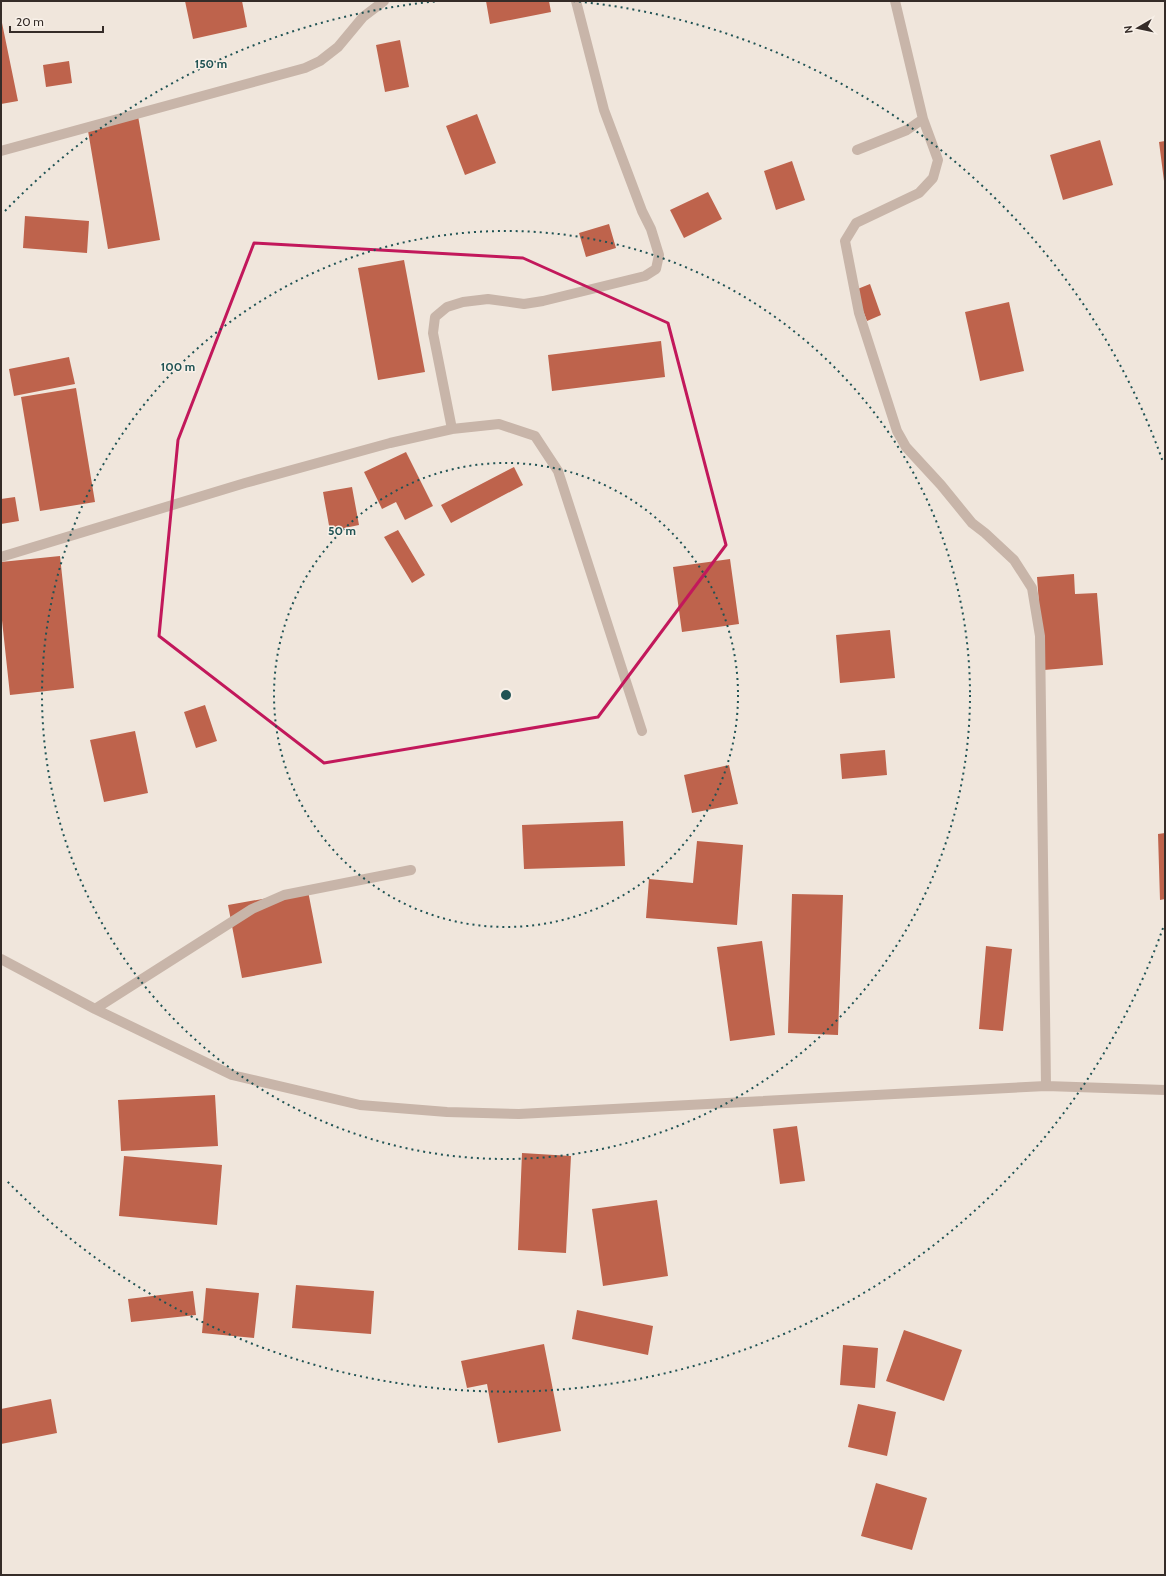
<svg xmlns="http://www.w3.org/2000/svg" width="1166" height="1576" font-family="Cabin,sans-serif">
  <style>
    .building { fill: #be634c }
    .lines { fill: none; stroke-linecap: round; stroke-linejoin: round }
    .minor { stroke: #c8b5a9; stroke-width: 10 }
    .marked { fill: none; stroke: #c2185b; stroke-width: 3; stroke-linejoin: round }
    .ring { fill: none; stroke: #205354; stroke-width: 2; stroke-dasharray: 2 4 }
    .centre { fill: #205354; stroke: #f8f0e8; stroke-width: 2 }
    .ring-label { font-size: 12px; text-anchor: middle; font-weight: bold; fill: #205354; stroke: #f8f0e8; stroke-width: 3; stroke-linejoin: round; paint-order: stroke }
  </style>
  <rect width="100%" height="100%" fill="#f0e6dc"/>
  <!-- building -->
  <path class="building" d="M185 1H242L247 27 193 39Z
    M486 1H549L551 12 490 24Z
    M1 18 18 101 1 104Z
    M400 40 409 87 385 92 376 45Z
    M69 61 72 83 46 87 43 65Z
    M477 114 496 163 465 175 446 126Z
    M138 116 160 240 108 249 87 125Z
    M1100 140 1113 185 1063 200 1050 155Z
    M1165 141V181H1164L1159 142Z
    M792 161 805 200 776 210 764 171Z
    M708 192 722 219 684 238 670 210Z
    M25 216 89 221 87 253 23 248Z
    M609 224 616 248 586 257 579 233Z
    M404 260 425 372 378 380 358 268Z
    M870 284 881 315 867 321 855 290Z
    M1009 302 1024 371 980 381 965 312Z
    M661 341 665 377 552 391 548 355Z
    M69 357 75 384 14 396 9 369Z
    M76 388 95 502 40 511 21 397Z
    M406 452 433 506 405 520 396 502 382 509 364 472Z
    M514 467 523 485 451 523 441 505Z
    M352 487 359 525 330 531 323 492Z
    M15 497 19 521 1 524V499Z
    M398 530 425 575 412 583 384 537Z
    M60 556 74 688 10 695 1 611V562Z
    M730 559 739 624 682 632 673 567Z
    M1074 574 1075 594 1097 593 1103 665 1044 670 1037 577Z
    M890 630 895 678 840 683 836 635Z
    M205 705 217 741 196 748 184 712Z
    M135 731 148 793 104 802 90 740Z
    M885 750 887 775 842 779 840 754Z
    M729 765 738 804 692 813 684 775Z
    M623 821 625 866 524 869 522 825Z
    M1165 833V899L1160 900 1158 834Z
    M697 841 743 845 737 925 646 918 649 879 693 883Z
    M308 891 322 963 242 978 228 905Z
    M792 894 843 895 838 1035 788 1033Z
    M762 941 775 1035 730 1041 717 947Z
    M986 946 1012 949 1003 1031 979 1029Z
    M215 1095 218 1146 121 1151 118 1100Z
    M797 1126 805 1181 780 1184 773 1129Z
    M522 1153 571 1156 566 1253 518 1250Z
    M124 1156 222 1165 217 1225 119 1216Z
    M657 1200 668 1276 603 1286 592 1209Z
    M296 1285 374 1291 371 1334 292 1328Z
    M206 1288 259 1293 254 1338 202 1333Z
    M193 1291 196 1315 131 1322 128 1299Z
    M577 1310 653 1326 648 1355 572 1339Z
    M904 1330 962 1350 944 1401 886 1381Z
    M544 1344 561 1431 498 1443 487 1384 467 1388 461 1361Z
    M843 1345 878 1348 875 1388 840 1385Z
    M51 1399 57 1433 1 1444V1409Z
    M858 1404 896 1412 887 1456 848 1447Z
    M876 1483 927 1498 912 1550 861 1536Z"/>
  <g class="lines">
    <!-- minor -->
    <path class="minor" d="M895 1 923 119 938 160 933 178 919 193 856 223 845 241 859 313 897 431 906 447 941 485 972 523 985 533 1014 560 1032 588 1040 636 1046 1086
      M857 150 907 130 923 119
      M1 151 305 68 320 61 338 47 363 17 384 1
      M452 429 433 333 435 317 447 307 463 302 488 299 524 304 543 301 645 276 656 269 659 255 651 229 642 211 604 110 576 1
      M1 557 245 483 390 443 452 429 499 424 535 436 558 471 642 731
      M1 959 95 1009 232 1075 360 1105 447 1112 519 1114 1046 1086 1165 1090
      M95 1009 252 909 284 895 411 870"/>
  </g>
  <!-- marked area -->
  <path class="marked" d="M254 243 523 258 668 323 726 545 598 717 324 763 159 636 178 440Z"/>
  <!-- distance rings -->
  <g class="ring">
    <circle cx="506" cy="695" r="232"/>
    <circle cx="506" cy="695" r="464"/>
    <path d="M1163 928A697 697 0 0 1 5 1179M5 211A697 697 0 0 1 439 1M573 1A697 697 0 0 1 1163 462"/>
  </g>
  <circle cx="506" cy="695" r="6" class="centre"/>
  <g class="ring-label">
    <text x="211" y="68">150 m</text>
    <text x="178" y="371">100 m</text>
    <text x="342" y="535">50 m</text>
  </g>
  <!-- border -->
  <rect width="1166" height="1576" fill="none" stroke="#352c28" stroke-width="4"/>
  <!-- north arrow -->
  <g transform="translate(1138 28) rotate(261)" stroke="#f8f0e8" stroke-width="3" paint-order="stroke">
  <path d="M0-3L7 15L0 10L-7 15Z" fill="#352c28"/>
  <text y="-6" font-size="11" font-weight="bold" text-anchor="middle" fill="#352c28">N</text>
  </g>
  <!-- scale -->
  <path d="M10 26v6h93v-6" fill="none" stroke="#352c28" stroke-width="2"/>
  <text x="16" y="26" font-size="12" fill="#352c28" stroke="#f8f0e8" stroke-width="3" paint-order="stroke">20 m</text>
</svg>
